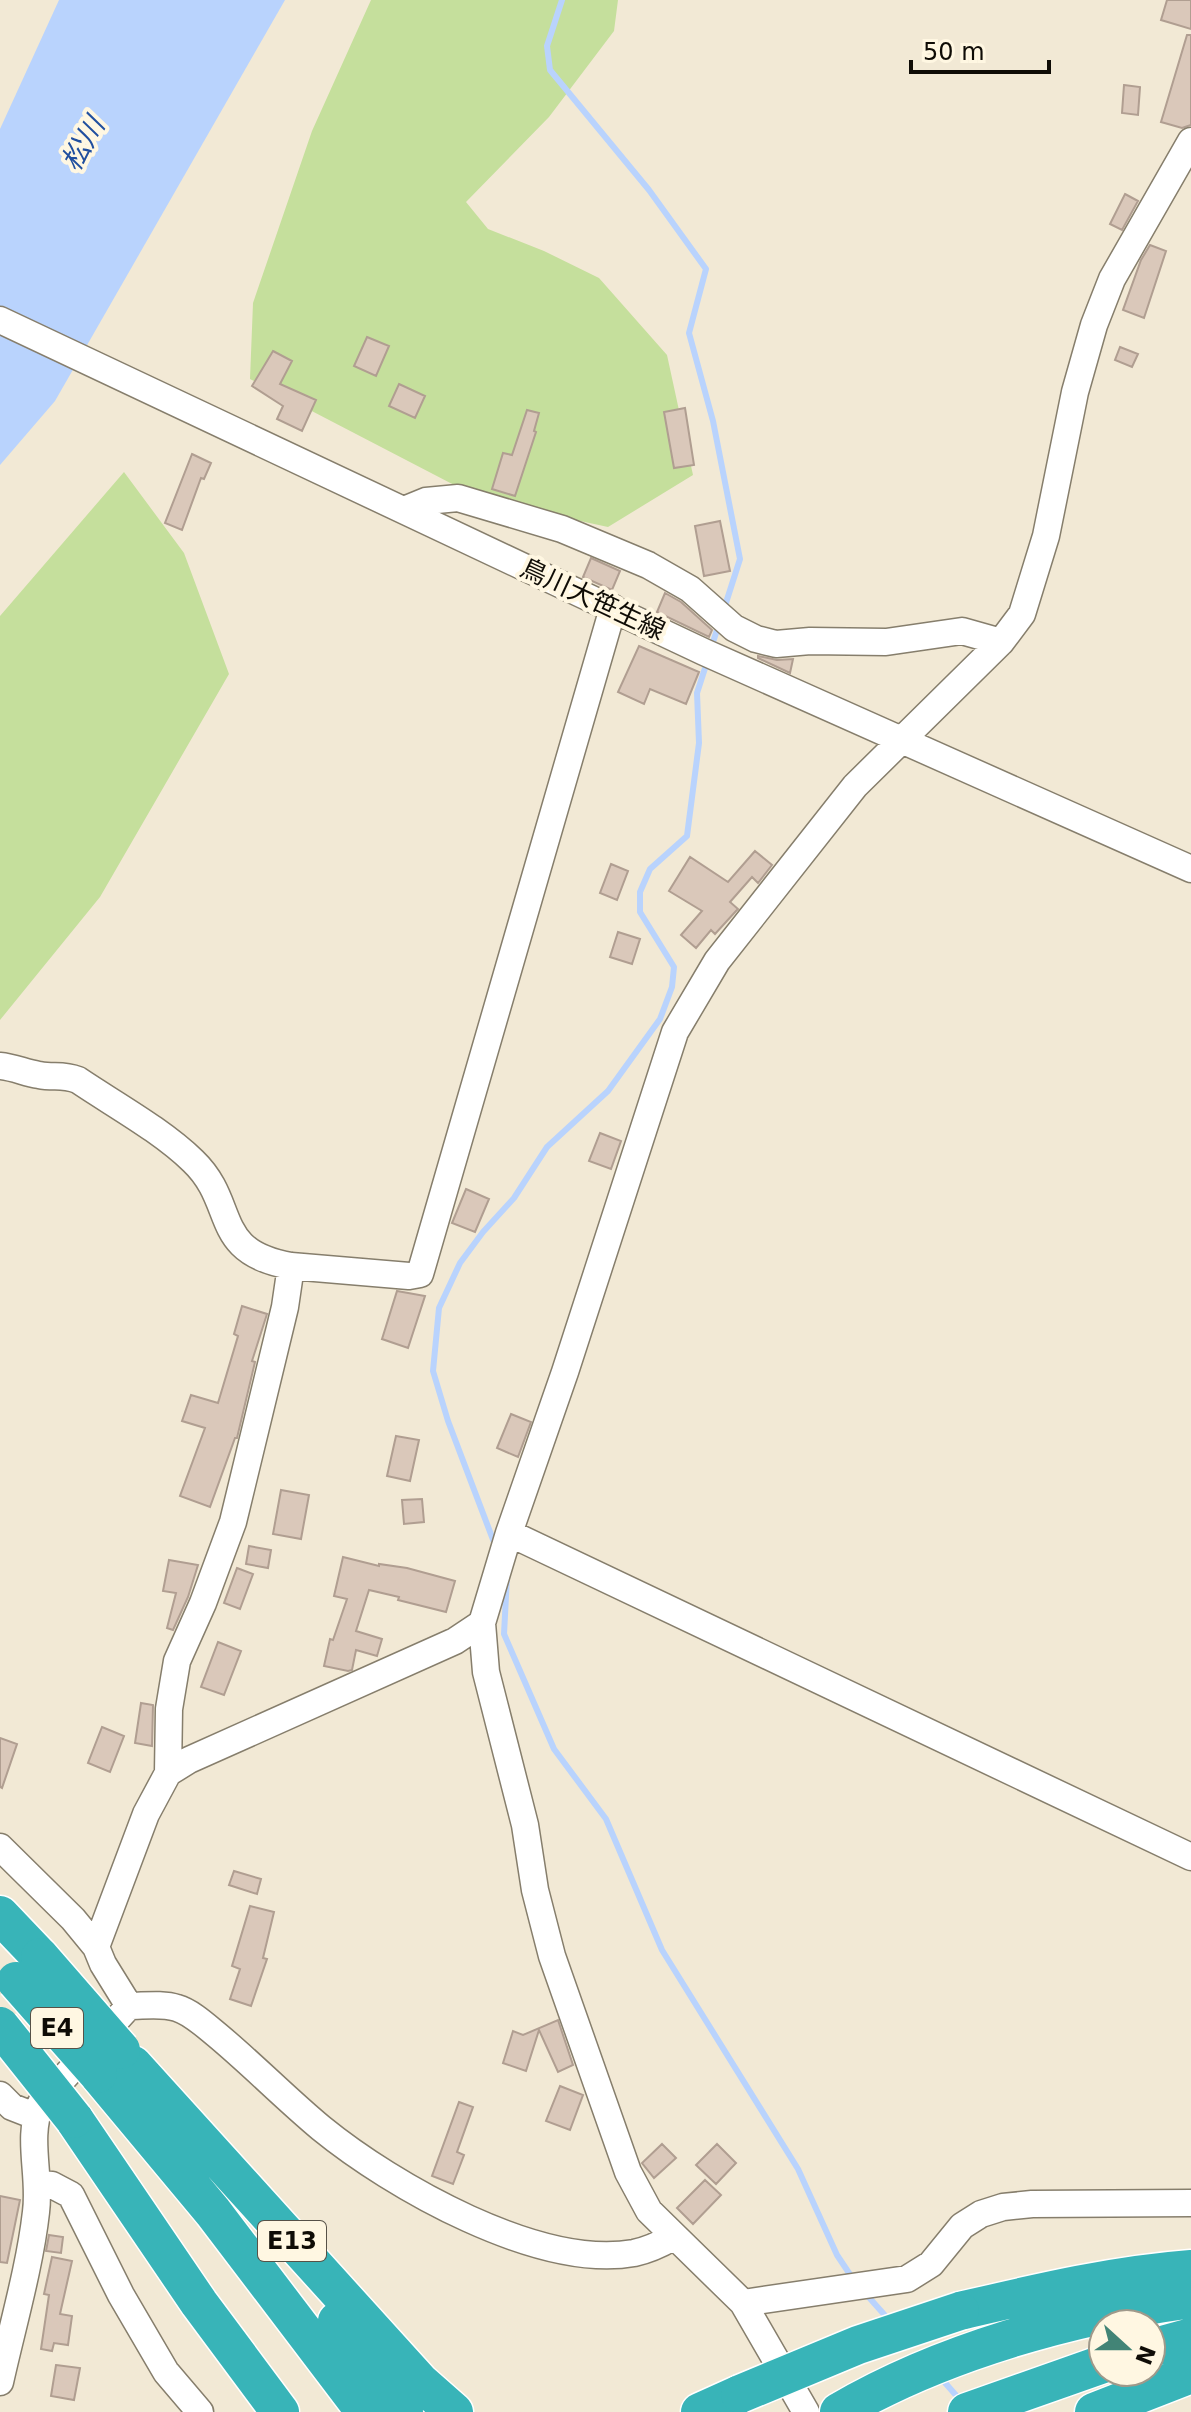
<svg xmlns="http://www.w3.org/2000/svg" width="1191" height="2412" font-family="'DejaVu Sans','Noto Sans JP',sans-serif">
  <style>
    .green { fill: #c5df9c }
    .water { fill: #b9d3fd }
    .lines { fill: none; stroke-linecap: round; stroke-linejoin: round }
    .stream { stroke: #b9d3fd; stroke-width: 6 }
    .building { fill: #dac8ba; stroke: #b09e91; stroke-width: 2 }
    .minor-casing { stroke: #867e6c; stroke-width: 29 }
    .highway-casing { stroke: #fff; stroke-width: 41 }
    .minor { stroke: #fff; stroke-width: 26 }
    .highway { stroke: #38b4b8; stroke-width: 38 }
    .highway-bridge-casing { stroke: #fff; stroke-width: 41; stroke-linecap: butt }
    .highway-bridge { stroke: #38b4b8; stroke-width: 38 }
    .labels { text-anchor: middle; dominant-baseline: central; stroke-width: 8; stroke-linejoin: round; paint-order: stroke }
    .shield { fill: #fff7e2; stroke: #575248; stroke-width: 2 }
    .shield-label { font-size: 24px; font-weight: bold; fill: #0f0c06 }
    .street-label { font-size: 26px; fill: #0f0c06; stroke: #fff7e2 }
    .water-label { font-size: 28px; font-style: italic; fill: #214f9f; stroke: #fff7e2 }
  </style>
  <rect width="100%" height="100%" fill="#f2e9d5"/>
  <!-- green -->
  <path class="green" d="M371 0H618L614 31 549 117 466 202 488 229 544 251 599 278 667 355 693 475 608 527 483 500 250 379 253 303 312 131Z
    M124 472 184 553 229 674 100 897 0 1020V616Z"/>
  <!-- water -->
  <path class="water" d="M59 0H285L55 401 0 465V129Z"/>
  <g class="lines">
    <!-- stream -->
    <path class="stream" d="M562 0 547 46 550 70 649 190 706 269 689 333 713 421 740 559 724 609
      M711 648 719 624
      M495 1545 448 1421 433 1371 439 1308 460 1263 483 1232 514 1198 547 1147 608 1091 660 1019 672 987 674 967 640 912V892L650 869 687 836 699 743 697 693 707 662
      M507 1577 504 1634 554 1749 606 1819 662 1950 798 2169 837 2255 853 2279
      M865 2293 890 2321
      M940 2377 961 2401"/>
  </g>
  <!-- building -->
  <path class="building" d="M1167 0H1191V29L1161 20Z
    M1187 35H1191V125L1182 128 1161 122Z
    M1124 85 1140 87 1138 115 1122 113Z
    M1125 194 1138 201 1122 230 1110 224Z
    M1150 245 1166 251 1144 318 1123 310 1141 260Z
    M367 337 389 346 376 376 354 366Z
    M1120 347 1138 354 1132 367 1115 360Z
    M273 351 292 361 280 384 316 400 302 431 277 419 283 406 252 386Z
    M399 384 425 396 415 418 389 406Z
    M685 408 694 465 674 468 664 412Z
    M527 410 539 413 534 431 536 432 515 496 492 489 503 453 512 455Z
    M192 454 211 463 204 479 201 478 182 530 165 523Z
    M720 521 730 571 704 576 695 526Z
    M591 558 620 571 612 590 583 577Z
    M665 593 681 602 712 630 709 637 657 612Z
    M639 646 699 672 686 704 650 689 644 704 618 692Z
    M758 656 777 660 793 659 790 673 758 658Z
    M755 851 772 865 758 883 752 877 730 902 738 909 736 911 715 934 711 930 696 948 681 935 702 911 669 891 690 857 728 882Z
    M611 864 628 871 617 900 600 893Z
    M618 932 640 939 632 964 610 957Z
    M600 1133 621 1141 611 1169 589 1161Z
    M466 1189 489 1199 475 1232 452 1223Z
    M397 1291 425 1296 408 1348 382 1339Z
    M242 1306 267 1314 252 1361 255 1362 237 1438H235L210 1507 180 1496 205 1428 182 1421 191 1395 218 1403 238 1336 234 1334Z
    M511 1414 531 1422 518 1457 497 1448Z
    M396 1436 419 1440 410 1481 387 1476Z
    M281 1490 309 1495 301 1539 273 1534Z
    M422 1499 424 1522 404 1524 402 1500Z
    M249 1546 271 1550 268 1568 246 1564Z
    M343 1557 379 1566V1564L407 1568 455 1581 446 1612 398 1600 399 1597 369 1590 356 1631 382 1639 377 1656 356 1650 352 1670 348 1671 324 1666 330 1639 333 1640 347 1599 334 1596Z
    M169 1560 198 1565 188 1597 173 1630 167 1628 176 1593 163 1591Z
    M237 1568 253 1574 240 1609 224 1603Z
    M218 1642 241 1651 224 1695 201 1687Z
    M141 1703 153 1705 152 1746 135 1743Z
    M102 1727 124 1736 110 1772 88 1763Z
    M0 1738 17 1744 2 1788 0 1787Z
    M234 1871 261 1879 257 1894 229 1885Z
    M250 1906 274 1912 263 1958 267 1959 251 2006 230 1999 240 1969 232 1966Z
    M558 2020 573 2065 558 2072 539 2030 526 2071 503 2063 513 2031 523 2035Z
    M560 2086 583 2095 570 2130 546 2121Z
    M459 2102 473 2107 457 2152 464 2155 453 2184 432 2176Z
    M662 2144 676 2158 654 2178 642 2163Z
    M717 2144 736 2163 716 2184 696 2165Z
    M705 2180 721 2195 693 2224 677 2208Z
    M0 2196 20 2200 7 2263 0 2262Z
    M49 2235 63 2237 61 2253 46 2251Z
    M52 2257 72 2261 60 2314 72 2316 68 2345 54 2343 52 2351 41 2349 49 2295 44 2294Z
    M56 2365 80 2368 74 2400 51 2396Z"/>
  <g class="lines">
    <defs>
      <path id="minor" d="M1191 141 1112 279 1094 325 1075 392 1046 536 1022 614 1001 642 855 786 717 961 675 1032 565 1372 509 1533 482 1623 486 1672 525 1825 535 1890 552 1956 628 2172 649 2211 743 2303 907 2279 931 2264 962 2226 981 2214 1003 2207 1032 2204 1191 2203
        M0 320 704 652 1191 869
        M404 510 426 501 458 498 562 529 648 565 690 589 734 628 756 639 776 644 810 641 886 642 962 631 1001 642
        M0 1066C13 1067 26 1073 39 1075 54 1078 62 1074 78 1080 115 1105 161 1130 193 1161 238 1204 210 1252 291 1266L409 1276 420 1274 613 608
        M509 1533 1191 1857
        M168 1773 169 1709 177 1661 203 1603 233 1522 285 1307 291 1266
        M0 1847 73 1919 96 1947
        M129 2006 103 1964 96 1947 146 1814 168 1773 189 1760 455 1641 482 1623
        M0 2095 12 2107 35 2116
        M39 2184 52 2185 71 2195 121 2295 166 2372 200 2412
        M743 2303 806 2412
        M0 2382C12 2328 30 2266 36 2212 41 2175 26 2138 41 2103L129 2006C144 2006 162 2003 177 2008 191 2012 206 2026 217 2035 253 2065 285 2098 321 2128 392 2186 539 2270 634 2253 648 2250 661 2244 673 2237"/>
      <path id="highway" d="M0 1915 40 1957
        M133 2065 420 2382 454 2412
        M98 2074 213 2212 365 2412
        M74 2119 199 2303 280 2412
        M960 2311C1037 2293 1112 2275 1191 2269
        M337 2321 404 2412
        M1151 2348 1191 2337
        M700 2412 740 2394
        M839 2412C941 2352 1074 2315 1191 2299
        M967 2412 1103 2364
        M1094 2412 1191 2374"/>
    </defs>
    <!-- minor casing -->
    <use href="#minor" class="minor-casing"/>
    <!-- highway casing -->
    <use href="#highway" class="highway-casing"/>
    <!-- minor -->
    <use href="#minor" class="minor"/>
    <!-- highway -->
    <use href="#highway" class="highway"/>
    <defs>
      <path id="highway-bridge" d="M40 1957 121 2050
        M16 1981 98 2074
        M0 2026 74 2119
        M740 2394 858 2345 960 2311"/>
    </defs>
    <!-- highway-bridge casing -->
    <use href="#highway-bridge" class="highway-bridge-casing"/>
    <!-- highway-bridge -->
    <use href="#highway-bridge" class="highway-bridge"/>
  </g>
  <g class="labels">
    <!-- shield labels -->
    <g class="shield">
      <rect x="31" y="2008" width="52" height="40" rx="6"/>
      <rect x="258" y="2221" width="68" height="40" rx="6"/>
    </g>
    <g class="shield-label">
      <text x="57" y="2028">E4</text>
      <text x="292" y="2241">E13</text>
    </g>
    <!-- street labels -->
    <g class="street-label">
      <text transform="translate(593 599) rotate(25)">鳥川大笹生線</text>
    </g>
    <!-- water labels -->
    <g class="water-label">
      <text transform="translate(83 144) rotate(-60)">松川</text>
    </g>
  </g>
  <!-- north arrow -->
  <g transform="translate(1127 2348) rotate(111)"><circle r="38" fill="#fff7e2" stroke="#9f998a" stroke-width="2"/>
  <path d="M0-6L14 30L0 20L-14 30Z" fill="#428476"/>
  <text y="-12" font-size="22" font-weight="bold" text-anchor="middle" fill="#0f0c06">N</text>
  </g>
  <!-- scale -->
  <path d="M911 60v12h138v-12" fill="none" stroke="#0f0c06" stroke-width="4"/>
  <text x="923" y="60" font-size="24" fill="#0f0c06" stroke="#fff7e2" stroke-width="6" paint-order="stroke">50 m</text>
</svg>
